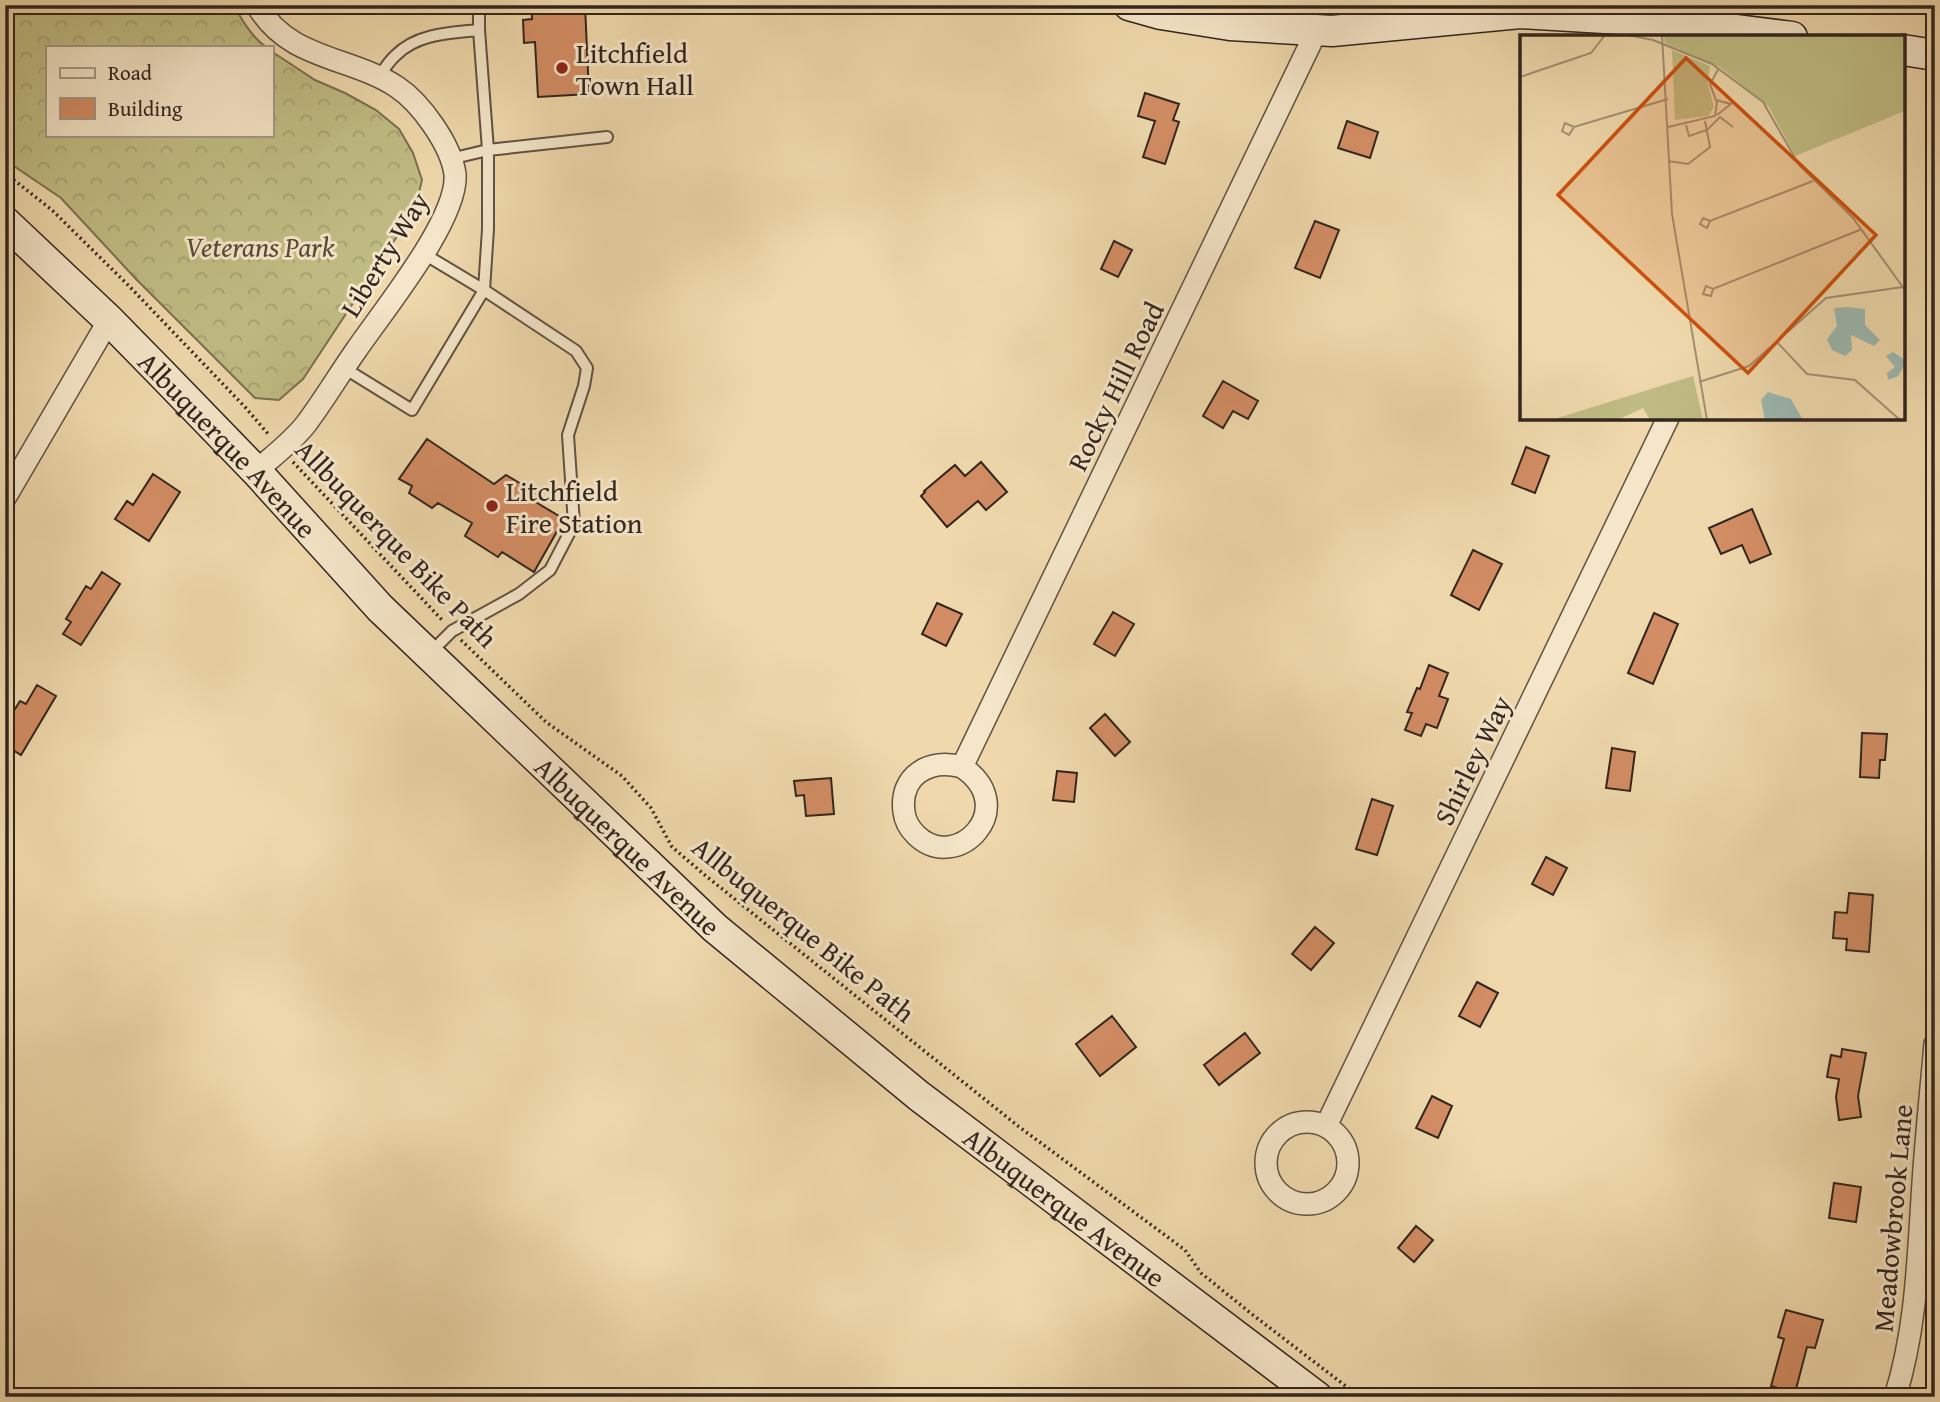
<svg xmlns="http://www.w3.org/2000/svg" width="1940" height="1402" font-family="'Gentium Book Plus',serif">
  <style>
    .forest { fill: url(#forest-crowns); stroke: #797152; stroke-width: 2 }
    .building { fill: #d38d64; stroke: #322520; stroke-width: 2 }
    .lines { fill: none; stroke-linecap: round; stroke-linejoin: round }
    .lane-casing { stroke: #615243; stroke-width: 14 }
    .street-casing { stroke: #615243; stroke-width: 24 }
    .secondary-casing { stroke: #322520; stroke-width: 33 }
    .path { stroke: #322520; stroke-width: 3.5; stroke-dasharray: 2 3.5; stroke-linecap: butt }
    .lane { stroke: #f5e6c9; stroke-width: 10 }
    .street { stroke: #f5e6c9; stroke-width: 21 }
    .secondary { stroke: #f5e6c9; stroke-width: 30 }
    .poi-dot { fill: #8f2418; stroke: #f5e6c9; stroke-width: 2.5 }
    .labels { text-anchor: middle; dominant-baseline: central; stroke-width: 6; stroke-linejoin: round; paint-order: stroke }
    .poi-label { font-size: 28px; fill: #322520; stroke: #f5e6c9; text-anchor: start }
    .park-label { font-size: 28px; font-style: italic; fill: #564b39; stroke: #f5e6c9 }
    .street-label { font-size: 28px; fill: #322520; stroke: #f5e6c9 }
    .inset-road { fill: none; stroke: #a39174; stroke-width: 2 }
    .view { fill: #cd510f; fill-opacity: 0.15; stroke: #cd510f; stroke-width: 3.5 }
    .inset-edge { fill: none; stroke: #322520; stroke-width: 3.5 }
  </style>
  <defs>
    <pattern id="forest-crowns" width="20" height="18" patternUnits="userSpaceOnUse" patternTransform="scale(1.75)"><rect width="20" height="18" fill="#c0bd84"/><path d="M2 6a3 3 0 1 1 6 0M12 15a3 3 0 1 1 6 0" fill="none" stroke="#a5a272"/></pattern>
  </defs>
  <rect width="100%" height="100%" fill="#efd9ac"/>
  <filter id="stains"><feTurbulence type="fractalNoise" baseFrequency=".00286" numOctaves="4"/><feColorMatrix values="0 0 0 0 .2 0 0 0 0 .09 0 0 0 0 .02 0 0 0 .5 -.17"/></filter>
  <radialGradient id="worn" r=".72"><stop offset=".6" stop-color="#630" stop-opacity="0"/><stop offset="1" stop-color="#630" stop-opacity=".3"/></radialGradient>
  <!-- forest -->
  <path class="forest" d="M5 5H234C242 21 252 37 266 47H47V135H271V51L315 80 345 93 376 110 399 129 413 153 422 180 415 209 303 379 279 400 255 398 135 278 61 198 5 160Z"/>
  <!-- building -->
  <path class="building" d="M531 5H585L589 94 538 97 535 42 524 43 523 20 532 19Z
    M1145 93 1179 104 1173 120 1179 122 1165 164 1143 157 1155 121 1138 116Z
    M1347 121 1378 132 1370 158 1338 148Z
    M1315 221 1339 230 1320 278 1295 268Z
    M1114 241 1132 250 1118 277 1101 269Z
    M1223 381 1258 401 1248 419 1233 411 1223 428 1203 416Z
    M427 439 494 484 506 475 538 494 534 501 564 519 534 572 502 552 498 557 465 536 472 523 438 503 432 508 409 493 412 486 399 479Z
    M1526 447 1549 456 1535 493 1512 484Z
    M981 462 1007 492 986 510 978 501 947 527 921 496 925 492 924 491 955 465 965 476Z
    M153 474 180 492 149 541 115 519 127 501 133 505Z
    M1752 509 1771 554 1750 563 1742 545 1721 554 1709 528Z
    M1473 550 1502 564 1479 610 1451 595Z
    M102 572 120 584 81 645 63 634 71 622 66 619 86 586 91 589Z
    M937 603 962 614 946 646 922 634Z
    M1113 612 1134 624 1115 656 1094 644Z
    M1654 613 1678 624 1653 684 1628 673Z
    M1429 665 1448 673 1439 696 1448 699 1437 728 1426 724 1421 736 1405 730 1412 713 1407 712 1417 688 1420 689Z
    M37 685 56 696 21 755 5 745V725L20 701 26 704Z
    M1105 714 1130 742 1115 756 1090 728Z
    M1862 733 1887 734 1885 760H1880L1879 778 1860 777Z
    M1612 748 1635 752 1630 791 1606 788Z
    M1057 771 1077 773 1074 802 1053 800Z
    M831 778 834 814 806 816 804 795 796 796 794 781Z
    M1372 799 1393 806 1377 855 1356 849Z
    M1546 857 1567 868 1553 895 1532 884Z
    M1849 893 1873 895 1869 952 1846 950 1847 939 1833 938 1835 912 1847 913Z
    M1315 927 1334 943 1311 970 1292 954Z
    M1477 982 1498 993 1480 1027 1459 1016Z
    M1112 1016 1136 1047 1100 1076 1076 1044Z
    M1245 1033 1260 1053 1219 1085 1204 1065Z
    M1842 1049 1866 1053 1858 1096 1861 1117 1839 1120 1836 1097 1839 1079 1827 1077 1831 1055 1841 1057Z
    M1432 1096 1452 1106 1438 1138 1416 1128Z
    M1834 1183 1861 1187 1856 1222 1829 1218Z
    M1416 1226 1433 1240 1414 1262 1398 1248Z
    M1786 1310 1823 1320 1815 1348 1807 1347 1795 1393 1771 1386 1784 1339 1778 1337Z"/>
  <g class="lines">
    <defs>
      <path id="lane" d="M479 5V30
        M379 77C384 69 389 61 396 55 418 33 451 33 479 30L488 150 450 159
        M424 254 484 290 576 351 587 368 584 386 568 435 574 524 550 570 519 594 452 631 431 652
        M344 368 412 410 484 290 488 229V150L607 137"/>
      <path id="street" d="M256 471C273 456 292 442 306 424 324 400 340 373 357 349 383 311 459 218 455 174 451 145 421 103 397 87 350 56 288 60 257 5
        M5 498 109 320
        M962 767C1022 807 957 875 916 835 910 829 905 821 904 812 899 775 930 758 962 767L1317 30
        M1266 1163a41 41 0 1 1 82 0a41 41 0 1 1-82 0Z
        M1326 1126 1668 418
        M1895 1397C1917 1327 1918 1256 1923 1183 1926 1137 1931 1090 1935 1044"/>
      <g id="secondary">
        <path d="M1129 5 1161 14 1230 25 1332 31 1520 13 1672 22 1792 37"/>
        <path d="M1903 50 1935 55"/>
        <path id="s1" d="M5 222 109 320 160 372 256 471 380 608 715 928 919 1096 1317 1397"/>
      </g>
    </defs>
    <!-- lane casing -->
    <use href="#lane" class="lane-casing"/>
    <!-- street casing -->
    <use href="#street" class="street-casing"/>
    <!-- secondary casing -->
    <use href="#secondary" class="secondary-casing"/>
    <!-- path -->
    <path class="path" d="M5 173 52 210 129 286 245 407 269 435
      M293 462 444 622
      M461 640 546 722 622 776 651 808 672 847 706 876 1018 1126 1185 1250 1201 1273 1253 1315 1360 1397"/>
    <!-- lane -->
    <use href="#lane" class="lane"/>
    <!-- street -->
    <use href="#street" class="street"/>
    <!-- secondary -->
    <use href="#secondary" class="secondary"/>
  </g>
  <!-- markers -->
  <g class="poi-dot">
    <circle cx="562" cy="68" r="7"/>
    <circle cx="492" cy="506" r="7"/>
  </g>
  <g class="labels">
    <!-- poi labels -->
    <g class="poi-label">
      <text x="576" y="52">Litchfield<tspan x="576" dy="32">Town Hall</tspan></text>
      <text x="506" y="490">Litchfield<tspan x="506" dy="32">Fire Station</tspan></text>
    </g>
    <!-- park labels -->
    <g class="park-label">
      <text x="260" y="246">Veterans Park</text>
    </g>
    <!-- street labels -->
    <g class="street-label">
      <text transform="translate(384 254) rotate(-58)">Liberty Way</text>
      <text transform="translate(1115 386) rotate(-64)">Rocky Hill Road</text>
      <text stroke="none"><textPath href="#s1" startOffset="315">Albuquerque Avenue</textPath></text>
      <text transform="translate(397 543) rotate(46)">Allbuquerque Bike Path</text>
      <text transform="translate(1472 760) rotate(-64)">Shirley Way</text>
      <text stroke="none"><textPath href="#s1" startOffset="882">Albuquerque Avenue</textPath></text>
      <text transform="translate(804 929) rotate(39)">Allbuquerque Bike Path</text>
      <text stroke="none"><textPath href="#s1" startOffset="1449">Albuquerque Avenue</textPath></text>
      <text transform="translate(1892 1218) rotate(-85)">Meadowbrook Lane</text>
    </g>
  </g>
  <!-- overview -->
  <g transform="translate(1520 35)">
    <rect width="385" height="385" fill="#efd9ac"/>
    <path d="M144 0H385V76L275 121 249 72 200 32 145 8ZM152 15 190 31 188 50 194 72 188 81 155 85ZM173 341 183 385H130L123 373 97 385H31Z" fill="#c0bd84"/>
    <path d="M328 272 345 274V290L360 305 354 311 331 300 332 315 325 321 312 315 307 304 317 291 314 273ZM373 317 385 325 384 331 378 341 368 345 367 338 375 332 366 321ZM248 357 271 364 283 385H245L241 365Z" fill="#9cb9b2"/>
    <path class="inset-road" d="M108 0 133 5 192 29 243 67 279 130 333 183 385 255M142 0 152 179 187 385M0 42 71 18 85 0M196 65 211 69 197 80M166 90 169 101 187 95 200 82 213 92M54 92 49 100 42 96 45 88 54 92 148 64M148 92 195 81 197 68 190 49 199 33M148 126 168 129 190 112 185 86M190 186 187 193 180 189 183 183 190 186 293 146M193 254 191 261 183 259 186 251 193 254 342 194M256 306 287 339 335 345 380 385M179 347 229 331 306 263 383 252"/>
    <path class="view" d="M166 23 356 200 228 338 38 160Z"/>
    <rect width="385" height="385" class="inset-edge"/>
  </g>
  <!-- margin -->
  <rect width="1940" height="1402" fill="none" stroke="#efd9ac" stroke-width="28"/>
  <rect x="7" y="7" width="1926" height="1388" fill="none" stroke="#322520" stroke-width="3.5"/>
  <rect x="14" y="14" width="1912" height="1374" fill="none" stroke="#322520" stroke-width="2"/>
  <!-- legend -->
  <rect x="46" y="46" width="228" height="91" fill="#f5e6c9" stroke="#a79985" stroke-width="2"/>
  <rect x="60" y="68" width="35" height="10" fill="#f5e6c9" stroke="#a79985" stroke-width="2"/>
  <text x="108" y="80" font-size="21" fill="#322520">Road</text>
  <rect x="60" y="98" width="35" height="21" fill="#d38d64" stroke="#a79985" stroke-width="2"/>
  <text x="108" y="116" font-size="21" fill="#322520">Building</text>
  <rect width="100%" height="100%" filter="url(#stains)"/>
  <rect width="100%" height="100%" fill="url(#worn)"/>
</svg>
